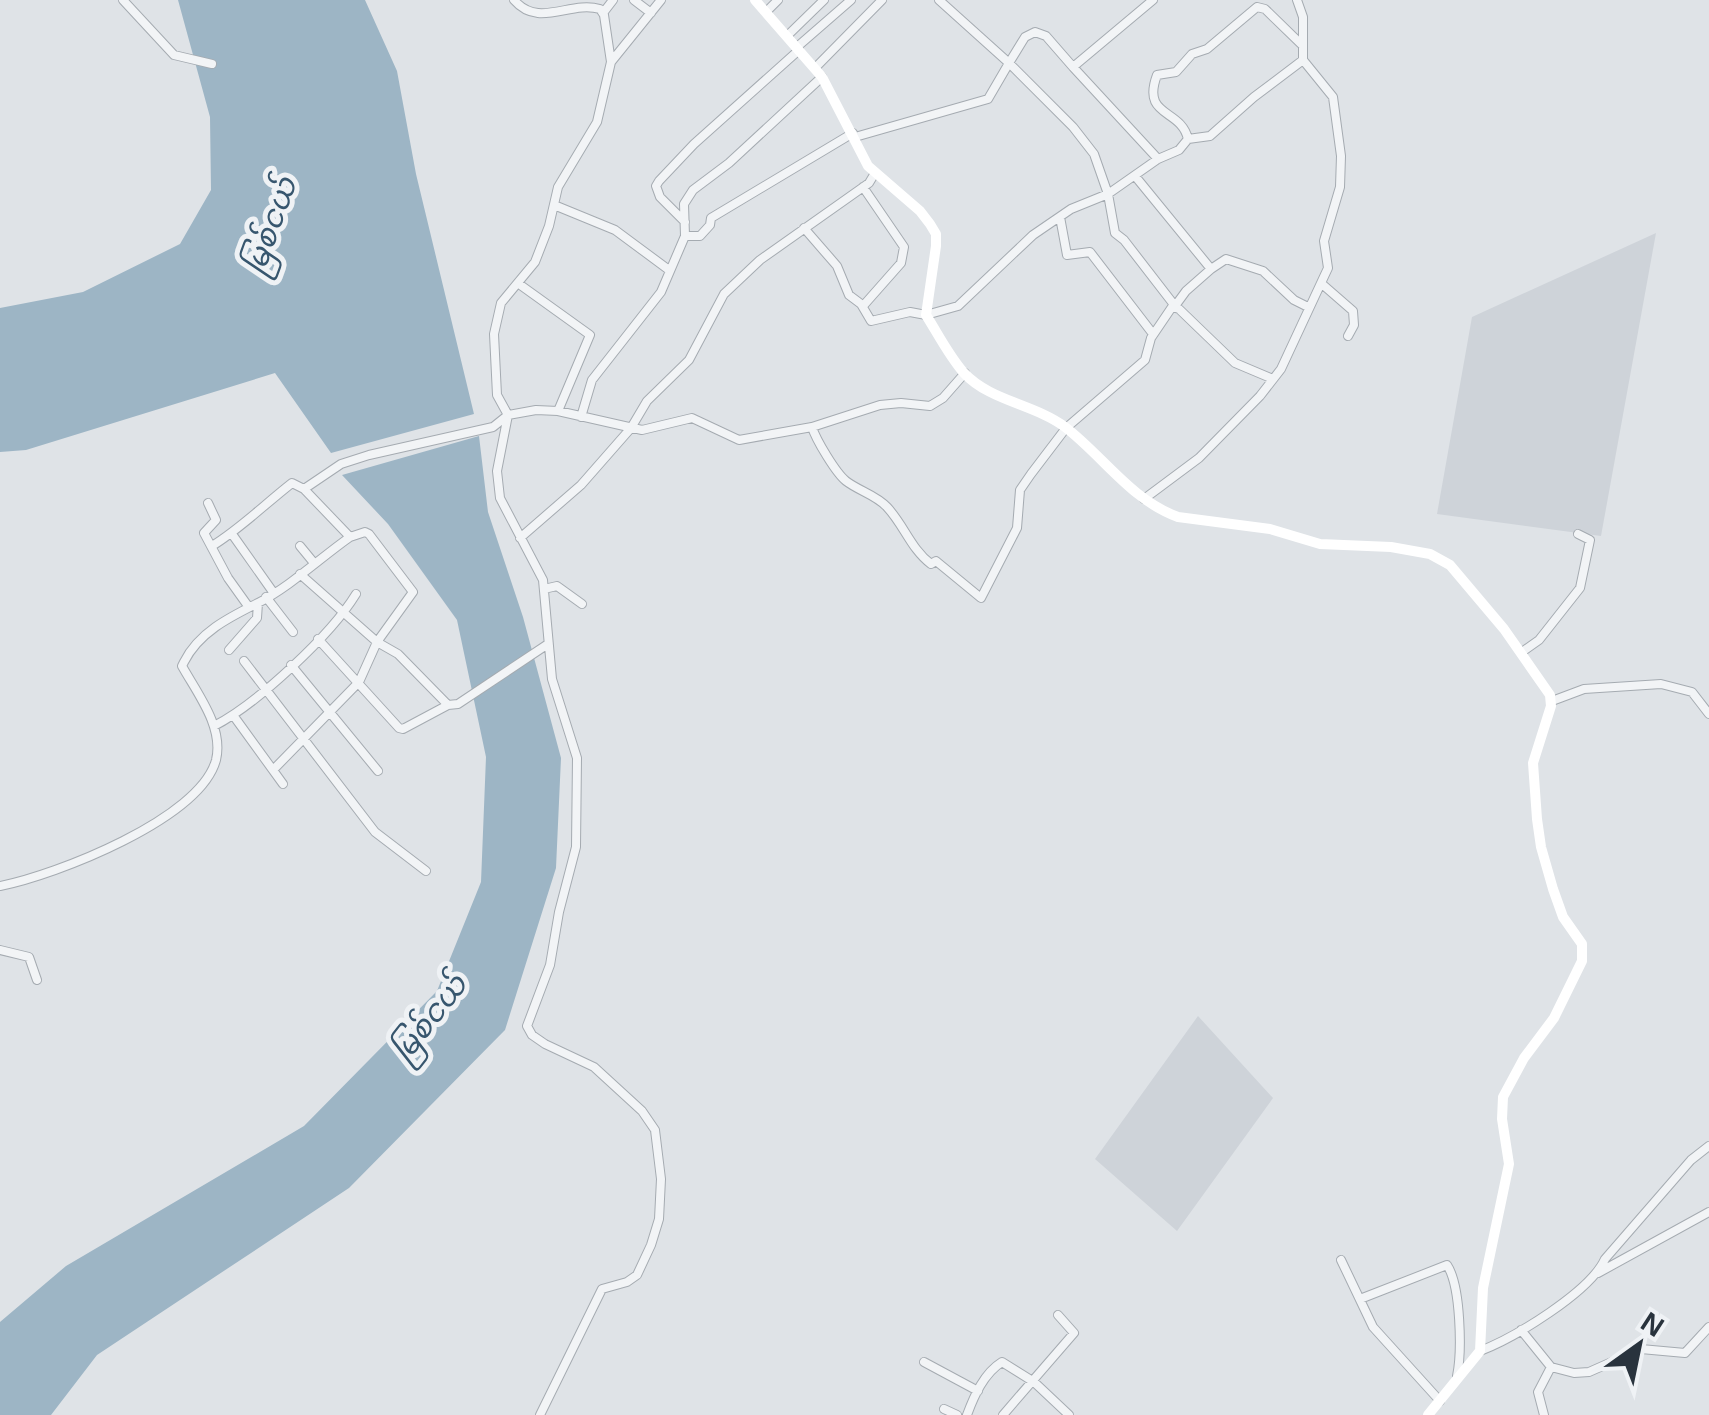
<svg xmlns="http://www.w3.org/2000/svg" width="1709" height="1415" font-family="Helvetica,'Noto Sans Myanmar',sans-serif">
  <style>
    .built { fill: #ced3d9 }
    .water { fill: #9db5c5 }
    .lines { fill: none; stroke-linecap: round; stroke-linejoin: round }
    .street-casing { stroke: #a5abb1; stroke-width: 10 }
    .street { stroke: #f2f4f6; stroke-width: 8 }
    .secondary { stroke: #fff; stroke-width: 10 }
    .labels { text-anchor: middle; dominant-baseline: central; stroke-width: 10; stroke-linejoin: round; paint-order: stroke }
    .water-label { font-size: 30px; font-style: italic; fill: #37566e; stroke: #eff2f5 }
  </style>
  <rect width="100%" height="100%" fill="#dfe3e7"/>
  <!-- built -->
  <path class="built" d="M1656 233 1601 536 1437 514 1472 317Z
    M1198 1016 1273 1098 1177 1231 1095 1159Z"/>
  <!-- water -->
  <path class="water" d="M178 0H365L397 71 416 174 474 414 331 453 275 373 26 450 0 452V308L83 292 180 244 211 190 210 117Z
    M479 436 488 512 523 617 561 758 556 868 505 1030 349 1188 97 1355 51 1415H0V1322L66 1266 304 1126 437 991 481 882 486 757 457 620 388 524 342 475Z"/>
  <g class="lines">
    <defs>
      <path id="street" d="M123 0 174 55 212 64
        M514 0C539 29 570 0 600 9L604 15 611 62
        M634 0 651 13
        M939 0 1009 63 1025 37 1035 32 1046 36 1073 67 1153 0
        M766 12 778 0
        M603 13 613 0
        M787 36 824 0
        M797 47 851 0
        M1073 67 1158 159
        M815 68 882 0
        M855 137 988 99 1009 63 1073 127 1094 154 1108 194 1115 233 1124 240 1175 306 1186 291 1211 269
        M1188 139C1181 108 1141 118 1157 75L1176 72 1192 54 1207 49 1257 7 1265 9 1301 44
        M1135 176 1211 269 1226 259 1263 271 1294 300 1308 307
        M554 205 615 230 669 270
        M1060 217 1067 255 1090 252 1153 334
        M685 222 660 197 656 186 659 181 694 144 799 50
        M804 228 837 266 849 295 861 304 871 321 910 312 926 315 958 306 1033 235 1071 209 1108 194 1158 159 1179 150 1188 139 1210 136 1254 97 1303 60
        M685 236 684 204 693 190 729 163 822 77
        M519 284 590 335 558 411
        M1322 284 1353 311 1354 325 1348 336
        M863 306 901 263 904 247 863 187
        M581 417 592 380 661 292 685 236H700L710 225 711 218 853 133
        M812 427C816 440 836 473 846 481 859 491 876 495 887 507 904 525 911 549 931 564L936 561 981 598 1017 528 1020 490 1031 474 1066 428 1145 360 1151 338 1172 307 1179 309 1235 363 1273 379
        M1144 499 1199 458 1260 396 1281 369 1328 268 1324 241 1340 187 1341 156 1333 97 1303 60V17L1297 0
        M208 503 216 520 204 533 228 578 248 606
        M232 534 273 592
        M520 538 581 485 631 428 647 401 689 360 724 294 760 260 869 183 875 173
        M212 546C240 529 265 504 292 483L304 489
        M300 546 314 563
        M300 574 377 642 398 654 448 705 458 704 548 644
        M544 589 557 586 582 604
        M266 597 293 632
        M318 639 399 728 403 729 448 705
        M229 650 257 618 258 603
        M1522 652 1539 640 1580 588 1590 540 1578 534
        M244 661 375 832 426 871
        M291 665 378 771
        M1552 701 1584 689 1661 684 1692 692 1709 714
        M233 715 283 784
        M214 726C257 704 331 635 356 594
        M273 770 359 682 377 642 413 592 369 534 365 532 350 537
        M0 886C56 875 200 819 216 760 224 727 197 693 182 666L184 662C199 632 230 617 258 603 291 586 320 558 350 537L304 489 341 464 369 455 493 427 508 415 536 410 558 411 642 430 692 418 739 440 812 427 880 405 901 403 930 406 943 398 965 373
        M0 950 29 957 37 980
        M1341 1260 1373 1327 1440 1401
        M1598 1273 1709 1212
        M1360 1299 1447 1265C1461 1286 1462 1352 1457 1376
        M1521 1330 1551 1367 1574 1373 1589 1372 1641 1349 1685 1353 1709 1327
        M1480 1351C1514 1338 1590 1292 1605 1259L1691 1160 1709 1146
        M924 1362 978 1391
        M944 1409 957 1415
        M540 1415 602 1289 627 1282 637 1275 651 1245 659 1219 661 1179 655 1130 642 1111 594 1067 545 1044 532 1035 527 1026 550 965 559 912 576 847 577 758 552 679 543 580 500 498 497 471 508 415 497 395 494 334 501 303 535 262 549 226 558 187 597 122 611 62 661 0
        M967 1415C974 1396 984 1373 1002 1362L1034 1382 1069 1415
        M1003 1415 1074 1333 1058 1315
        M1544 1415 1538 1392 1551 1367"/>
    </defs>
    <!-- street casing -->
    <use href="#street" class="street-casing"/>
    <!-- street -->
    <use href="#street" class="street"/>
    <!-- secondary -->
    <path class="secondary" d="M755 0 822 77 868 166 920 211 930 224 936 234V246L926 315C938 334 949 356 964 373 990 401 1034 404 1065 427 1103 456 1131 500 1178 517L1270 529 1320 544 1391 547 1430 554 1450 565 1504 629 1550 695 1551 706 1533 763 1537 819 1541 847 1553 889 1563 917 1582 944V961L1554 1018 1524 1058 1503 1097 1502 1119 1509 1164 1483 1288 1480 1351 1428 1415"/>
  </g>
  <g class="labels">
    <!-- water labels -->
    <g class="water-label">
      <text transform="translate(270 226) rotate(-70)">မြစ်ငယ်</text>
      <text transform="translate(429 1018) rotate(-52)">မြစ်ငယ်</text>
    </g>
  </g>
  <!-- north arrow -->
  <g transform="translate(1639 1345) rotate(33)" stroke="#eff2f5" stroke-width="8" paint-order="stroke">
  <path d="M0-8L18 38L0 25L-18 38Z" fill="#29333d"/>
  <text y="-15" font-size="28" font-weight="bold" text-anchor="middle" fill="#29333d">N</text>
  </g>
</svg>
